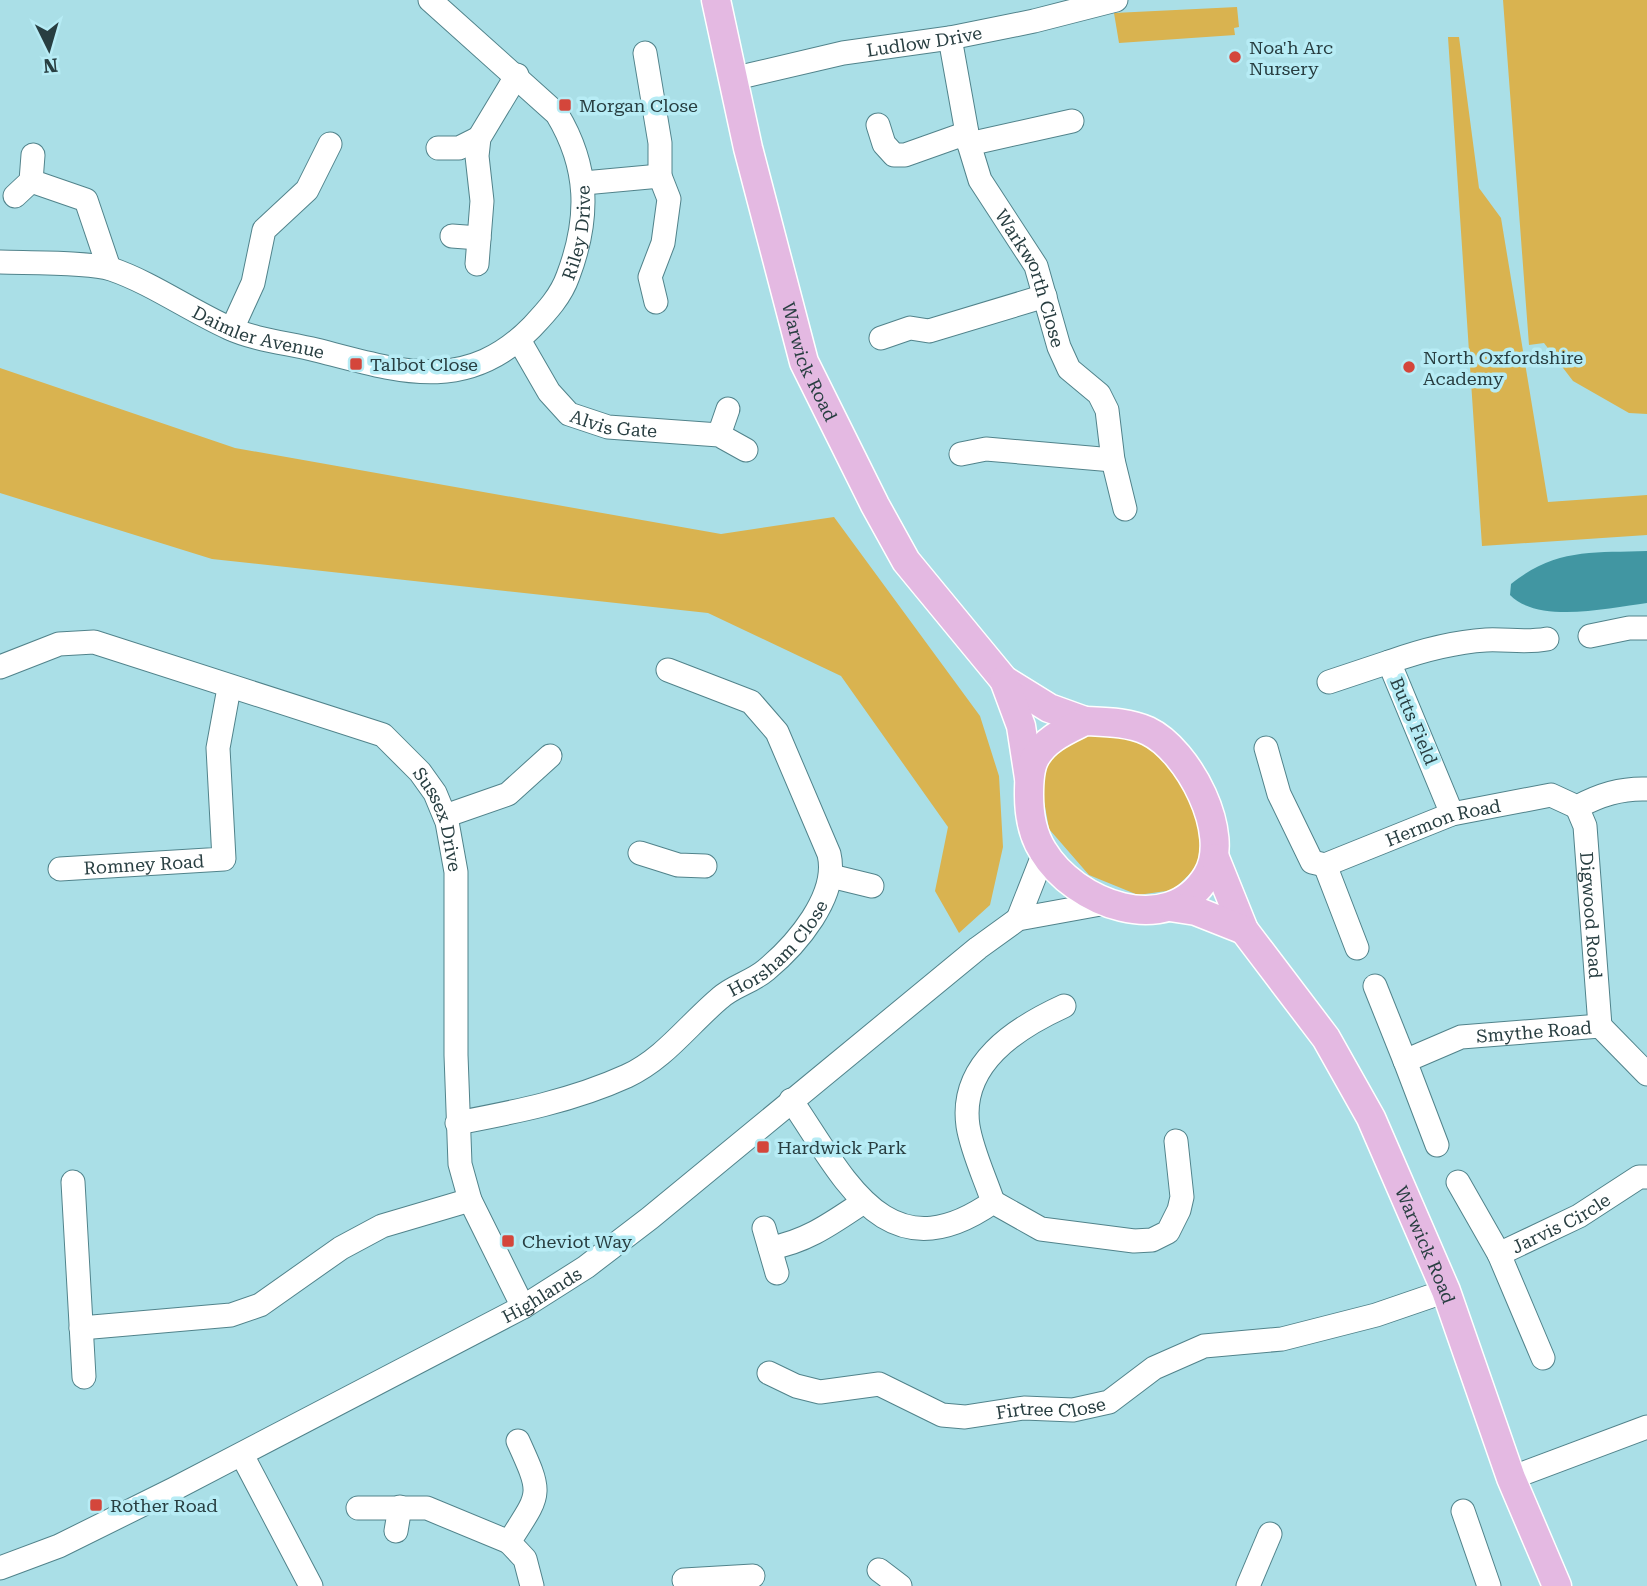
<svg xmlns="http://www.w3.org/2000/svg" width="1647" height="1586" font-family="'Roboto Serif',serif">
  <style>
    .green { fill: #d9b350 }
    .water { fill: #4196a2 }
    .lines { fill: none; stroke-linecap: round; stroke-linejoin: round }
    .minor-casing { stroke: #51838b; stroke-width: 25 }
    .major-casing { stroke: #fff; stroke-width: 31 }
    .minor { stroke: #fff; stroke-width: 23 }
    .major { stroke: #e4b9e2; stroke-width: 28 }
    .poi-dot { fill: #d4463b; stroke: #b7ecf5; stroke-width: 2.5 }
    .labels { text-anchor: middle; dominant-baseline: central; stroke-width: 7; stroke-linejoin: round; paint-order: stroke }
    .street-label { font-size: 18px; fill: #283e41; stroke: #b7ecf5 }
    .poi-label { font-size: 18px; fill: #283e41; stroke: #b7ecf5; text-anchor: start }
  </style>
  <rect width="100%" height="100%" fill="#aadfe7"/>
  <!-- green -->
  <path class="green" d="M1503 0H1647V414L1629 413 1573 381 1544 343 1529 345Z
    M1237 7 1239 27 1234 28 1235 35 1119 43 1114 13Z
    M1448 37H1459L1479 188 1501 218 1548 502 1647 495V535L1482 546Z
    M0 368 235 448 721 534 834 517 980 716 999 776 1003 847 990 905 959 933 935 891 948 827 841 676 708 613 212 559 0 493Z
    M1116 730 1156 747 1191 796 1202 848 1196 868 1173 890 1138 895 1089 875 1049 829 1041 784 1052 751 1071 738Z"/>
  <!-- water -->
  <path class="water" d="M1647 551V603C1609 608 1538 624 1510 595L1511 584C1556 548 1592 553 1647 551Z"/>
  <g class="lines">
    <defs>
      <g id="minor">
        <path id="s1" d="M950 38 969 144 980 180 1036 266 1059 347 1069 369 1099 394 1107 410 1113 460 1125 509"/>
        <path d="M645 53 660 143V176L669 199 663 243 650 277 656 302"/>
        <path id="s2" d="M732 79 843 53 950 38 1034 21 1116 0"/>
        <path d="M878 125 884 144 894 155H905L967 133"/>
        <path d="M969 144 1072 121"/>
        <path d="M438 148H459L479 138"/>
        <path d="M31 181 86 200 109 268"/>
        <path d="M584 183 660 176"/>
        <path d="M15 196 31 181 33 155"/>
        <path d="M452 236 479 238"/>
        <path id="s3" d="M0 262C26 263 90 262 111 269 152 283 189 310 229 328 255 340 288 343 316 350 398 371 465 395 532 327 547 311 561 296 568 276 590 218 589 167 557 114L430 0"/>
        <path d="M477 264 482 201 477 156 479 138 517 75"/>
        <path d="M232 329 253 283 264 230 307 190 330 144"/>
        <path d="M881 338 910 328 929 331 1045 296"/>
        <path id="s4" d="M519 340 549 392 569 414 608 427 719 435 746 450"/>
        <path d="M719 435 728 409"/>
        <path d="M961 454 986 449 1113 460"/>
        <path d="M1590 636 1629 628H1647"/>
        <path id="s5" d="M0 667 59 644 94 642 383 735 420 772 435 793 447 822 456 872V1055L460 1164 470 1200 523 1307"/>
        <path d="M1329 682 1389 662"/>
        <path d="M1266 748 1279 794 1312 862 1325 865"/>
        <path id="s6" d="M1577 807 1585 826 1600 1026"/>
        <path d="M1452 814 1389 662C1420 651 1453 642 1486 640 1507 639 1526 643 1547 639"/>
        <path d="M445 816 508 794 550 756"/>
        <path d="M640 853 678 865 705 866"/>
        <path id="s7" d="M60 869 224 859 218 748 229 688"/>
        <path d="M831 876 872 886"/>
        <path d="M1018 919 1044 853"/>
        <path id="s8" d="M1357 948 1325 865 1452 814 1551 795 1577 807C1600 795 1621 788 1647 789"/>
        <path d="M1375 986 1405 1061"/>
        <path d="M791 1100C844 1177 886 1277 993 1202L1041 1229 1134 1241 1152 1240 1168 1232 1179 1210 1182 1197 1176 1141"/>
        <path id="s9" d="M457 1123C515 1112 572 1101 627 1076 664 1059 689 1024 720 998 733 986 752 982 766 970 796 945 839 896 829 854L777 732 751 702 668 670"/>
        <path id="s10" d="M1437 1145 1405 1061 1461 1037 1600 1026 1647 1074"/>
        <path d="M73 1182 84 1377"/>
        <path d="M1458 1182 1499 1254"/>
        <path d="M993 1202C985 1178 972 1151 968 1126 959 1064 1016 1028 1064 1006"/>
        <path d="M764 1228 777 1273"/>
        <path d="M770 1248C806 1242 832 1223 862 1203"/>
        <path d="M81 1328 231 1315 260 1305 341 1248 382 1226 470 1200"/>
        <path id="s11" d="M1543 1358 1499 1254 1579 1216 1639 1177H1647"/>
        <path id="s12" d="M769 1373 796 1386 820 1392 879 1384 942 1415 965 1417 1024 1408 1073 1410 1109 1402 1154 1368 1204 1346 1282 1339 1376 1315 1446 1291"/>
        <path d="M518 1441C543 1496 541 1492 509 1542L525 1559 532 1586"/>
        <path d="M242 1455 311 1586"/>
        <path d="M1511 1478 1647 1427"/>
        <path d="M358 1508H427L509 1542"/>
        <path d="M1463 1511 1489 1586"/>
        <path d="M396 1531 400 1507"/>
        <path id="s13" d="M0 1568 59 1546 174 1489 523 1307 586 1267 650 1218 978 948 1018 919 1106 903"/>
        <path d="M879 1570 900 1586"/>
        <path d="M684 1580 753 1576"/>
        <path d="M1248 1586 1270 1534"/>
      </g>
      <g id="major">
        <path id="s14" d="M716 0 748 148 804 362 875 505 906 561 1004 680 1049 708 1085 721"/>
        <path d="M1004 680 1021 726 1029 778"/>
        <path d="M1085 721C1106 722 1128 722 1148 731 1188 750 1233 834 1207 876 1168 940 1074 903 1043 851 1032 834 1029 814 1029 795 1029 783 1029 769 1035 758 1045 739 1067 730 1085 721Z"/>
        <path id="s15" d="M1215 858 1244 930 1326 1038 1371 1118 1446 1291 1511 1478 1557 1586"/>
        <path d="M1170 907 1196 911 1244 930"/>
      </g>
    </defs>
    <!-- minor casing -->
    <use href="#minor" class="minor-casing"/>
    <!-- major casing -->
    <use href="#major" class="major-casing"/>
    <!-- minor -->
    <use href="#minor" class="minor"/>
    <!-- major -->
    <use href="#major" class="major"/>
  </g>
  <!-- markers -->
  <g class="poi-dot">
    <circle cx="1235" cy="57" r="7"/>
    <rect x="558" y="98" width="14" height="14" rx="3.5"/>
    <rect x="349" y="357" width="14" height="14" rx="3.5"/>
    <circle cx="1409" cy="367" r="7"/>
    <rect x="756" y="1140" width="14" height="14" rx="3.5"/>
    <rect x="501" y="1234" width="14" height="14" rx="3.5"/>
    <rect x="89" y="1498" width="14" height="14" rx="3.5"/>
  </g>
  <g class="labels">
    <!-- street labels -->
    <g class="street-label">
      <text stroke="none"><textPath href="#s2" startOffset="196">Ludlow Drive</textPath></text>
      <text stroke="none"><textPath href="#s3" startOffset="672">Riley Drive</textPath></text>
      <text stroke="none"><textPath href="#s1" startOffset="257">Warkworth Close</textPath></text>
      <text stroke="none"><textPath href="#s3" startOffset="273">Daimler Avenue</textPath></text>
      <text stroke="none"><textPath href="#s14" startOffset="374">Warwick Road</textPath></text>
      <text stroke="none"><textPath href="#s4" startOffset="136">Alvis Gate</textPath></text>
      <text transform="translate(1414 721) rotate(67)">Butts Field</text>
      <text stroke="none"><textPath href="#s5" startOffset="506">Sussex Drive</textPath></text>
      <text stroke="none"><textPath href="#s8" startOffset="215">Hermon Road</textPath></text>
      <text stroke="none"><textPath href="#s7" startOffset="84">Romney Road</textPath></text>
      <text stroke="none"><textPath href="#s6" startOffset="110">Digwood Road</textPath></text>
      <text stroke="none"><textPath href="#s9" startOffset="376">Horsham Close</textPath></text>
      <text stroke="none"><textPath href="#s10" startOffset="224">Smythe Road</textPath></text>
      <text stroke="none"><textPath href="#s11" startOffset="182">Jarvis Circle</textPath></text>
      <text stroke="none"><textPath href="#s15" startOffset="443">Warwick Road</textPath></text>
      <text stroke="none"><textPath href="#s13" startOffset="607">Highlands</textPath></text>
      <text stroke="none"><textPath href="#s12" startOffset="294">Firtree Close</textPath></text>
    </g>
    <!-- poi labels -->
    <g class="poi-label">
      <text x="1249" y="47">Noa'h Arc<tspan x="1249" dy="21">Nursery</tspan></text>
      <text x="579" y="105">Morgan Close</text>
      <text x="1423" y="357">North Oxfordshire<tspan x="1423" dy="21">Academy</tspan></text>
      <text x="370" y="364">Talbot Close</text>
      <text x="777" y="1147">Hardwick Park</text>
      <text x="522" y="1241">Cheviot Way</text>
      <text x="110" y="1505">Rother Road</text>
    </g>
  </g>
  <!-- north arrow -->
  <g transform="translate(49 49) rotate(175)" stroke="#b7ecf5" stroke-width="5" paint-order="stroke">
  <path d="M0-5L12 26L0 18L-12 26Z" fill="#283e41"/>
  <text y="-10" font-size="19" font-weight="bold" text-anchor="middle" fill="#283e41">N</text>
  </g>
</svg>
